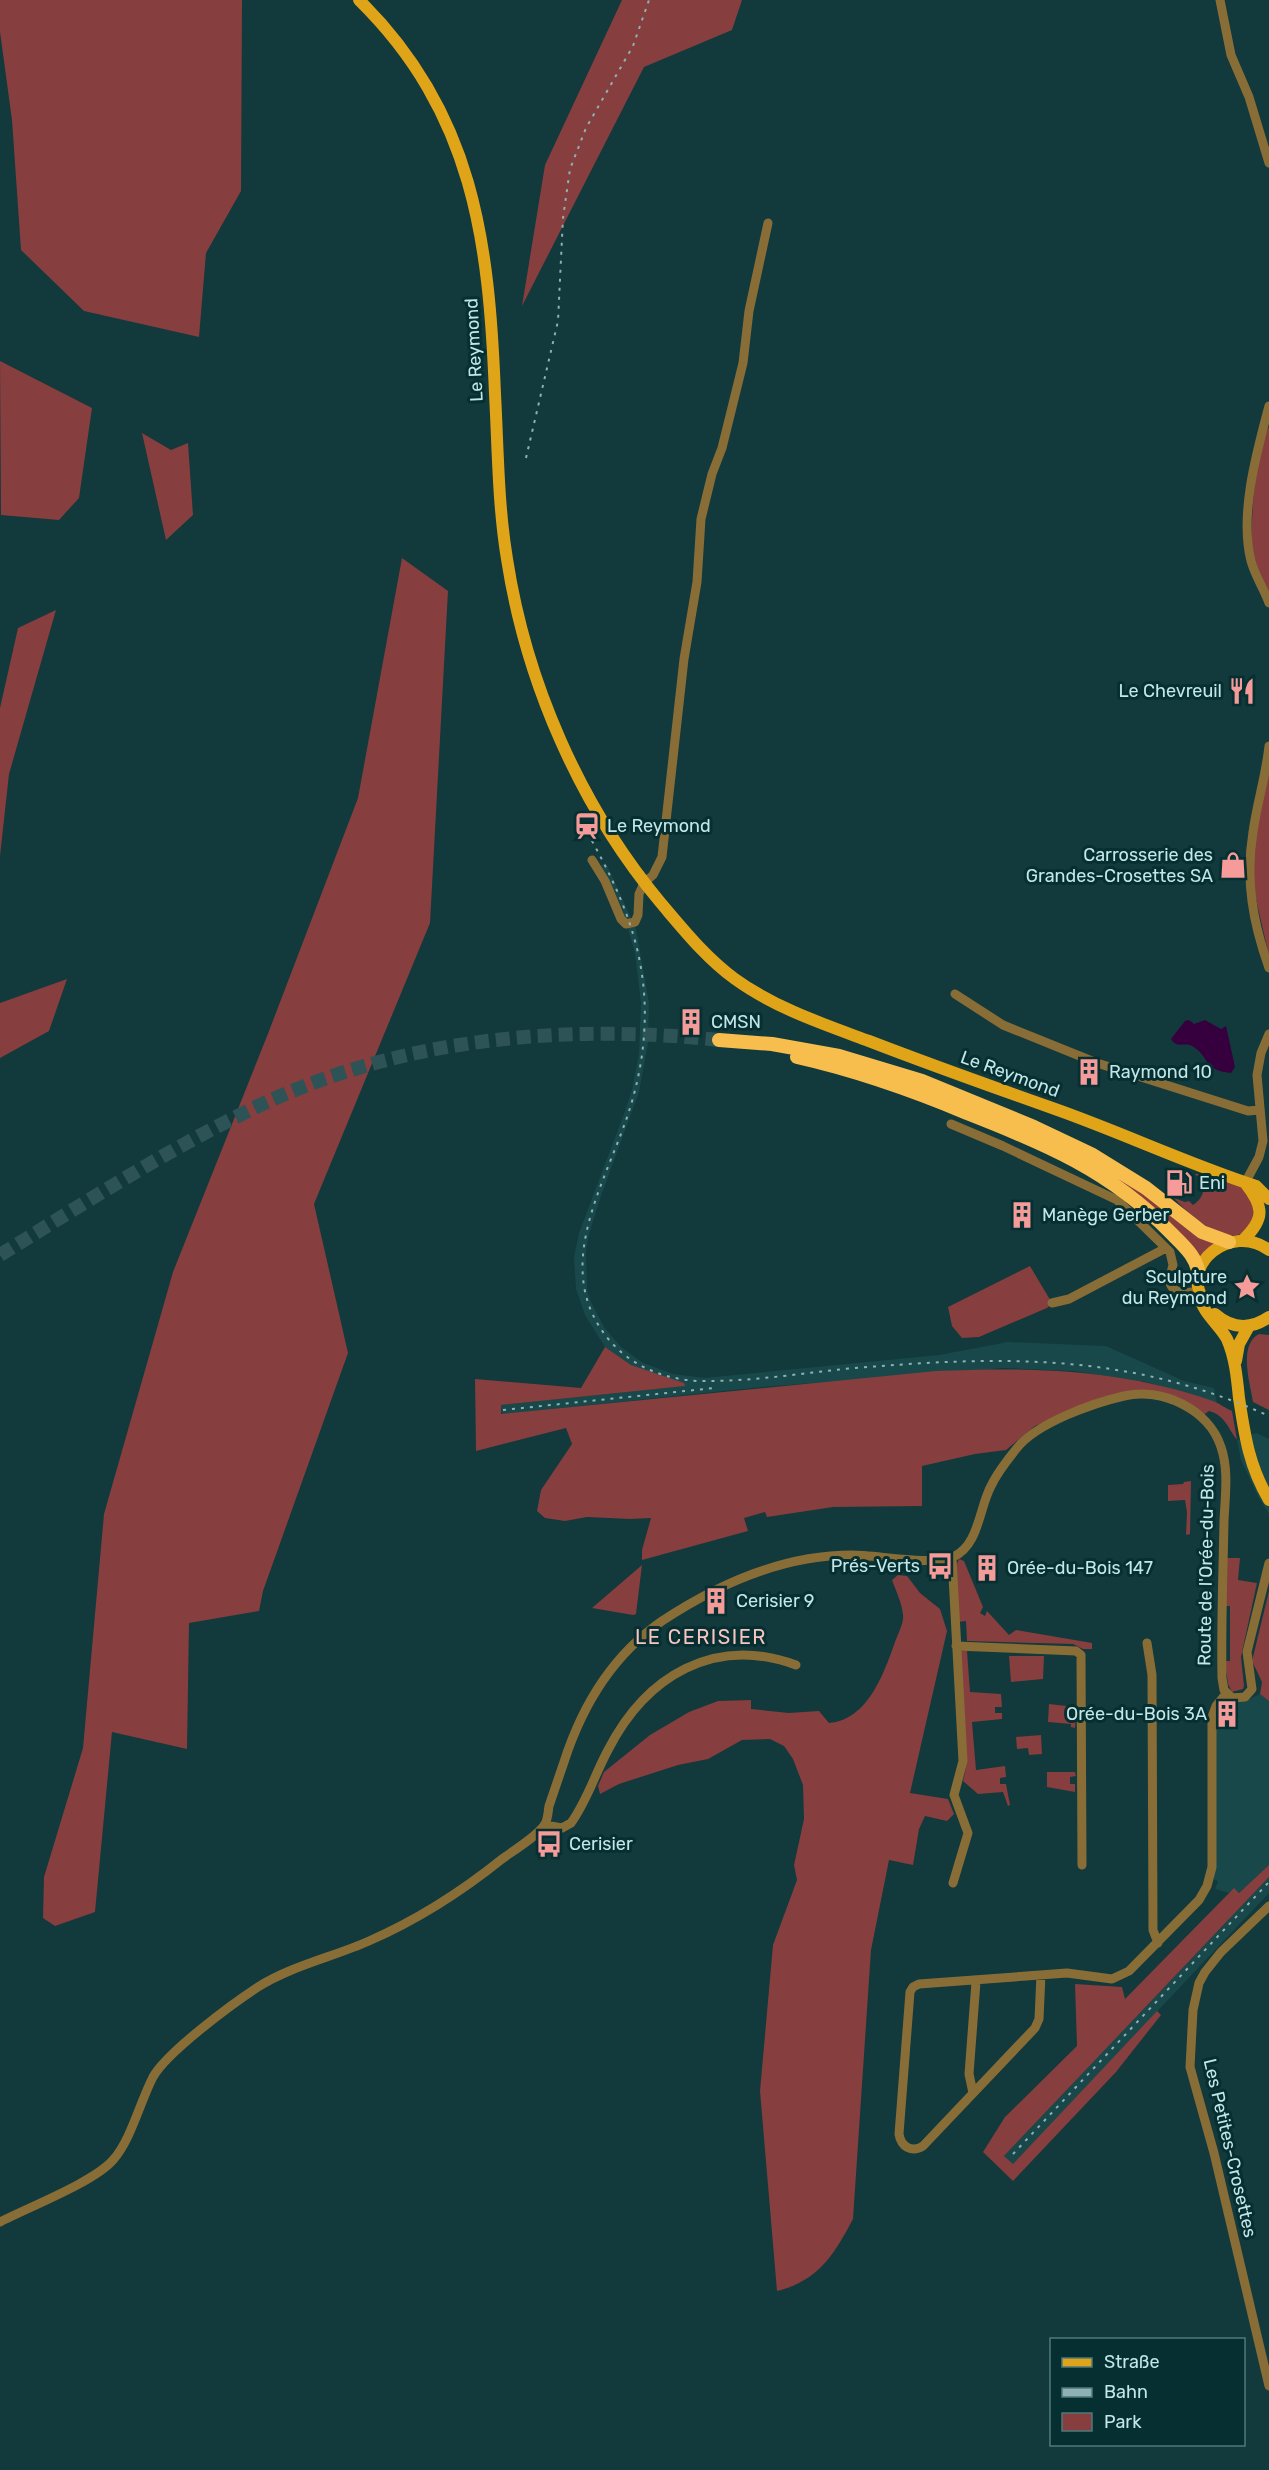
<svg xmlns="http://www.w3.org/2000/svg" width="1269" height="2470" font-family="Rubik,sans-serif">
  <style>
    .built { fill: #19484b }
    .green { fill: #863e3e }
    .water { fill: #36003f }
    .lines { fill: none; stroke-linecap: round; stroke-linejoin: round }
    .highway-tunnel { stroke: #2d5356; stroke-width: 14; stroke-dasharray: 14 7; stroke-linecap: butt }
    .minor { stroke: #896d37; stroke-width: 9 }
    .major { stroke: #dfa417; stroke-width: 12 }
    .highway { stroke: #f7be4d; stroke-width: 14 }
    .rail { stroke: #8eb1b4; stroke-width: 2; stroke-dasharray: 3 6; stroke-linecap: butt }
    .labels { text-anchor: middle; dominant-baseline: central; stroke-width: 6; stroke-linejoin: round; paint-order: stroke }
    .street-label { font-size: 18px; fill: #c4e6e9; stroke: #052f31 }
    .poi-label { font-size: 18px; fill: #c4e6e9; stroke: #052f31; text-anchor: start }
    .neighbourhood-label { font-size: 20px; letter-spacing: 1.5px; fill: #f8c4c1; stroke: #052f31 }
  </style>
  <rect width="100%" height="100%" fill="#12393c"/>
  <!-- built -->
  <path class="built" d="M606 863 636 929 649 1003 648 1043 639 1092 601 1196 589 1234 586 1251 587 1289 590 1300 604 1327 621 1347 643 1363 673 1374 704 1378 939 1355 1008 1342 1106 1346 1184 1381 1214 1388 1217 1403 1146 1382 1074 1371 1004 1368 762 1387 502 1414 501 1405 684 1386 631 1365 605 1347 585 1315 576 1289 574 1257 579 1233 624 1114 632 1090 639 1054 641 1003 635 953 623 910 601 865Z
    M1256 1433 1269 1439V1514L1259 1498 1241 1460 1237 1440Z
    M1260 1694 1269 1701V1865L1239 1893 1234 1889 1229 1893 1215 1889 1218 1881 1213 1879 1214 1717 1228 1697 1246 1701Z
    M1269 1877V1893L1013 2164 1004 2156Z"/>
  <!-- green -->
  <path class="green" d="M0 0H242L241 191 206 253 199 337 84 311 21 250 12 120 0 32Z
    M622 0H742L732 30 644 67 522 306 545 165Z
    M0 361 92 408 79 498 59 520 1 515Z
    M1269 427V596C1262 582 1254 567 1252 552 1250 530 1255 442 1269 427Z
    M142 433 171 450 188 443 193 515 166 540Z
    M402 558 448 591 430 923 314 1204 348 1353 263 1591 259 1611 189 1623 187 1749 112 1732 95 1912 55 1926 43 1918 44 1877 83 1748 104 1514 173 1272 269 1031 358 798Z
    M56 610 9 774 0 856V708L18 628Z
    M1269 771V956L1253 886 1255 830Z
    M67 979 49 1031 0 1058V1003Z
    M1088 1158 1131 1183 1215 1245 1202 1260 1087 1161Z
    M1195 1174C1208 1173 1242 1181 1249 1194 1253 1200 1254 1210 1257 1218 1253 1222 1248 1229 1244 1232 1224 1247 1186 1212 1174 1198L1185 1202 1189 1201 1193 1205C1204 1198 1205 1188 1203 1175L1198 1177Z
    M1030 1266 1052 1303 1047 1308 979 1337 962 1338 952 1326 948 1307Z
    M1259 1334 1269 1335V1410L1253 1402C1250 1383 1238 1345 1259 1334Z
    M605 1347 631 1365 684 1383 685 1386 501 1405V1414L936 1371C1033 1367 1120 1369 1213 1401 1219 1403 1225 1408 1232 1411L1237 1440C1229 1430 1225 1415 1209 1411L1205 1414 1177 1397 1132 1390 1070 1410 1035 1426 1006 1450 975 1454 922 1466V1506L833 1507 767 1517 765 1512 744 1518 748 1531 642 1560V1550L651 1518 630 1519 587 1517 565 1521 545 1518 537 1511 541 1490 572 1444 566 1428 476 1451 475 1379 581 1388Z
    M1191 1481 1190 1534 1186 1535 1187 1512 1185 1500 1168 1501V1485L1183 1484 1184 1482Z
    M1227 1558H1240L1238 1580 1257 1583 1241 1657 1244 1686 1243 1689 1232 1692 1228 1684 1225 1661H1230V1606H1225Z
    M959 1559 964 1561 983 1607 980 1613 985 1616 987 1611 1009 1635 1016 1630 1092 1643V1649H1083L1073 1644 967 1641 966 1621 957 1622 956 1566Z
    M642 1565 636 1614 633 1615 592 1608Z
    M898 1575 907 1576 920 1593 940 1609 947 1631 910 1793 948 1799 954 1814 947 1821 925 1816 919 1829 913 1865 889 1860 871 1950 853 2219C834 2255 818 2281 777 2291L760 2091 773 1945 797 1880 794 1865 804 1819 803 1785 793 1759 784 1746 770 1739 742 1740 708 1759 678 1765 619 1784 600 1794 598 1786 604 1772 650 1735 689 1712 718 1701 751 1700V1709L789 1713 819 1711 829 1723C868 1720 884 1673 895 1642 898 1634 904 1623 903 1615 902 1603 896 1591 892 1580Z
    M1269 1591V1701L1260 1694 1262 1682 1252 1661Z
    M959 1651H967L970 1692 1001 1694 1002 1707H995V1713H1002V1719L972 1722 976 1770 1005 1766 1006 1777 1000 1778V1784H1006L1010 1805 1008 1806 1003 1792 978 1794 963 1781 966 1768Z
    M1044 1656 1043 1679 1011 1682 1009 1656Z
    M1049 1704 1075 1707V1711H1070V1716L1076 1717 1075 1728 1071 1727V1724L1048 1722Z
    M1041 1735 1042 1754 1029 1755 1028 1748 1017 1749 1016 1737Z
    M1047 1772H1075L1076 1776 1070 1777V1784H1075V1792L1047 1787Z
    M1269 1865V1877L1004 2156 1013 2164 1157 2011 1161 2015 1116 2072 1013 2181 983 2152 1005 2117 1077 2046 1075 1984 1122 1987 1125 1999 1234 1888 1239 1893Z"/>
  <!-- water -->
  <path class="water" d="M1189 1020 1194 1024 1205 1020 1221 1029 1226 1026 1235 1067 1231 1073C1202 1070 1210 1056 1192 1046 1184 1042 1177 1049 1171 1039L1185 1021Z"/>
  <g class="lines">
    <!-- highway-tunnel -->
    <path class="highway-tunnel" d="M0 1255C83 1204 165 1151 252 1109 396 1039 561 1023 719 1040"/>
    <!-- minor -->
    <path class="minor" d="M1220 0 1231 55 1249 97 1269 163
      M1269 406C1257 451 1239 514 1251 561 1255 576 1264 589 1269 603
      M1269 746C1266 775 1257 803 1253 832 1245 880 1253 923 1269 968
      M592 860 605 881 621 919 626 924 635 922 638 915 639 894 644 883 653 875 662 857 684 659 697 582 701 519 712 474 722 448 743 363 749 311 768 223
      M955 994 1003 1025 1097 1063 1248 1111 1260 1110
      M951 1124 1003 1146 1117 1200 1170 1252 1173 1265 1169 1281C1174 1296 1186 1293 1199 1291
      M1245 1183 1259 1157 1263 1141 1257 1075 1261 1053 1269 1034
      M1052 1303 1069 1299 1166 1248
      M952 1558 963 1761 954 1795 968 1833 953 1883
      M1147 1643 1152 1675 1153 1930 1158 1943
      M956 1646 1076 1651 1081 1655 1082 1865
      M545 1825 562 1828 571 1823C587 1801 595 1774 608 1750 646 1676 714 1635 796 1665
      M1269 1906 1221 1952 1205 1972 1199 1983 1193 2010 1190 2067 1214 2153 1269 2386
      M1041 1975 1039 2019 1035 2028 923 2146C912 2153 901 2147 899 2134L910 1992 913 1987 919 1984 1067 1973 1112 1979 1129 1971 1199 1900 1207 1886 1212 1867V1717L1216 1706 1226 1694
      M973 2093 969 2074 976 1982
      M0 2222C29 2207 94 2182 113 2160 131 2140 140 2102 153 2077 167 2052 232 2004 258 1987 291 1966 333 1957 369 1941 417 1920 461 1892 502 1859 513 1851 539 1835 545 1824 548 1819 548 1812 549 1806 554 1791 559 1777 564 1762 582 1706 613 1655 662 1621 718 1584 784 1555 852 1555 877 1555 932 1566 953 1557 979 1546 979 1508 991 1486 997 1473 1008 1459 1017 1448 1037 1423 1093 1403 1124 1396 1161 1387 1209 1409 1221 1447 1229 1470 1225 1497 1224 1521 1223 1573 1221 1625 1222 1678L1224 1690 1232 1698 1245 1697 1252 1689 1247 1652 1269 1563"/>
    <!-- major -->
    <path class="major" d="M359 0C474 113 489 242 495 394 498 449 498 505 507 559 526 682 580 806 660 902 683 929 706 958 735 979 775 1008 823 1024 869 1041 931 1065 993 1087 1055 1109 1123 1133 1188 1164 1256 1186L1269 1199
      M1243 1240C1265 1219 1264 1207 1246 1184
      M1200 1296C1202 1313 1219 1324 1227 1339 1235 1357 1237 1378 1239 1398 1245 1437 1249 1466 1269 1500
      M1204 1300C1179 1265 1231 1222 1269 1250
      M1215 1314C1232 1329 1250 1330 1269 1317
      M1236 1361 1239 1344 1249 1326"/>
    <!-- highway -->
    <path class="highway" d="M719 1040 772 1044 839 1056 922 1081 1034 1127 1091 1154 1146 1188 1202 1232 1229 1242
      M797 1057C855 1070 912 1090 967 1113 1044 1143 1111 1171 1170 1232 1183 1245 1198 1257 1199 1277"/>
    <!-- rail -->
    <path class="rail" d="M526 458 558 321 563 218 570 169 586 128 633 46 649 0
      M583 825C622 893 650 955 644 1035 642 1065 635 1095 625 1123 600 1193 552 1273 610 1341 633 1367 664 1379 698 1381 747 1382 796 1374 844 1369 996 1356 1126 1351 1269 1416
      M503 1410 714 1388
      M1013 2154 1269 1882"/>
  </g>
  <!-- icons -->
  <defs>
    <symbol id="restaurant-bare" viewBox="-9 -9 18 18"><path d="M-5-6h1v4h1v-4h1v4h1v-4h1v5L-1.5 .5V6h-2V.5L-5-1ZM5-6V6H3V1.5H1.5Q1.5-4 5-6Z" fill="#f59b99" stroke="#052f31" stroke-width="2.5" paint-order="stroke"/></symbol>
    <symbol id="station-bare" viewBox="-9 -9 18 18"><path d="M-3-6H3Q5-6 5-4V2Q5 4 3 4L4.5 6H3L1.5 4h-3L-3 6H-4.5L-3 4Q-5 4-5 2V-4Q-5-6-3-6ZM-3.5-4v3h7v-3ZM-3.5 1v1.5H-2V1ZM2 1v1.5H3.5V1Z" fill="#f59b99" stroke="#052f31" stroke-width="2.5" paint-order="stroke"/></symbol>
    <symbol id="shop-bare" viewBox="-9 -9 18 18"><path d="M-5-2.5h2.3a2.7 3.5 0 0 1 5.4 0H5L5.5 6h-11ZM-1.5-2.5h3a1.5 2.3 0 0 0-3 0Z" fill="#f59b99" stroke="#052f31" stroke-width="2.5" paint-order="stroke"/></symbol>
    <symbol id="building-bare" viewBox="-9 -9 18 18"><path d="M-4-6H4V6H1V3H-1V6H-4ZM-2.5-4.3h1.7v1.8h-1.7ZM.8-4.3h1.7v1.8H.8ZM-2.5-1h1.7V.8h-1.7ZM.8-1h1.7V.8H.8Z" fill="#f59b99" stroke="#052f31" stroke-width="2.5" paint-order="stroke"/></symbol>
    <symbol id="fuel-bare" viewBox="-9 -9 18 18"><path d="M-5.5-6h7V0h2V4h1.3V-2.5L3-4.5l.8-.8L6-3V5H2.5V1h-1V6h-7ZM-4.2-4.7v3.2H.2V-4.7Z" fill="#f59b99" stroke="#052f31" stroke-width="2.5" paint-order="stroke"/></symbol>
    <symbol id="sight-bare" viewBox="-9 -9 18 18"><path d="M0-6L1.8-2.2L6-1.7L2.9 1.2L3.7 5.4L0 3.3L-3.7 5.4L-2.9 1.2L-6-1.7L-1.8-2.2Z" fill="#f59b99" stroke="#052f31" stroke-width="2.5" paint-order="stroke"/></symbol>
    <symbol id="bus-bare" viewBox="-9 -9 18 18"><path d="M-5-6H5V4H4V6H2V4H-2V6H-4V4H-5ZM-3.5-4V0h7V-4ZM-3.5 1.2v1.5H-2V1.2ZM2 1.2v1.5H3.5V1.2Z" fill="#f59b99" stroke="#052f31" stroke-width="2.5" paint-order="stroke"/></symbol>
  </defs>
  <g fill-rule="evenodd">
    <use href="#restaurant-bare" x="1223" y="672" width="38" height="38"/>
    <use href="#station-bare" x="568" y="807" width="38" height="38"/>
    <use href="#shop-bare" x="1214" y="846" width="38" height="38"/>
    <use href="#building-bare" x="672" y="1003" width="38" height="38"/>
    <use href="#building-bare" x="1070" y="1053" width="38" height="38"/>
    <use href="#fuel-bare" x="1160" y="1164" width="38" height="38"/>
    <use href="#building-bare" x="1003" y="1196" width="38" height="38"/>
    <use href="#sight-bare" x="1228" y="1268" width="38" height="38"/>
    <use href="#bus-bare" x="921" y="1547" width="38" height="38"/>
    <use href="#building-bare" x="968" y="1549" width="38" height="38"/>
    <use href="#building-bare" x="697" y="1582" width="38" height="38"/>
    <use href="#building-bare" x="1208" y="1695" width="38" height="38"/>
    <use href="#bus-bare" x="530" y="1825" width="38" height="38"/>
  </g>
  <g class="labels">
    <!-- street labels -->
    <g class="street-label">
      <text transform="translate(474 350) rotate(-93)">Le Reymond</text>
      <text transform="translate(1010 1074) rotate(20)">Le Reymond</text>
      <text transform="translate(1206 1565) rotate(-89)">Route de l'Orée-du-Bois</text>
      <text transform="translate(1230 2148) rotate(77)">Les Petites-Crosettes</text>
    </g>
    <!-- poi labels -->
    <g class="poi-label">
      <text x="1222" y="691" text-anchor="end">Le Chevreuil</text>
      <text x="607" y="826">Le Reymond</text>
      <text x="1213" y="855" text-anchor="end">Carrosserie des<tspan x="1213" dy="21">Grandes-Crosettes SA</tspan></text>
      <text x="711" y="1022">CMSN</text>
      <text x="1109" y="1072">Raymond 10</text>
      <text x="1199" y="1183">Eni</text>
      <text x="1042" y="1215">Manège Gerber</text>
      <text x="1227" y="1277" text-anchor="end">Sculpture<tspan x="1227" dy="21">du Reymond</tspan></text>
      <text x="920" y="1566" text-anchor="end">Prés-Verts</text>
      <text x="1007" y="1568">Orée-du-Bois 147</text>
      <text x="736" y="1601">Cerisier 9</text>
      <text x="1207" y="1714" text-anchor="end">Orée-du-Bois 3A</text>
      <text x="569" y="1844">Cerisier</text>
    </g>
    <!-- neighbourhood labels -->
    <g class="neighbourhood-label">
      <text x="701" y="1637">LE CERISIER</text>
    </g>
  </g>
  <!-- legend -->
  <rect x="1050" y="2338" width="195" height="108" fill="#052f31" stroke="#51787b" stroke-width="1.5"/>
  <rect x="1062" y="2358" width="30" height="9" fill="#dfa417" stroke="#51787b" stroke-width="1.5"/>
  <text x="1104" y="2368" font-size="18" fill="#c4e6e9">Straße</text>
  <rect x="1062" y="2388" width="30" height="9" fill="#8eb1b4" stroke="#51787b" stroke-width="1.5"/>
  <text x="1104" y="2398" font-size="18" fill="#c4e6e9">Bahn</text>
  <rect x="1062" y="2413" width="30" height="18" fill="#863e3e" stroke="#51787b" stroke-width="1.5"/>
  <text x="1104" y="2428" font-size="18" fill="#c4e6e9">Park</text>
</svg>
